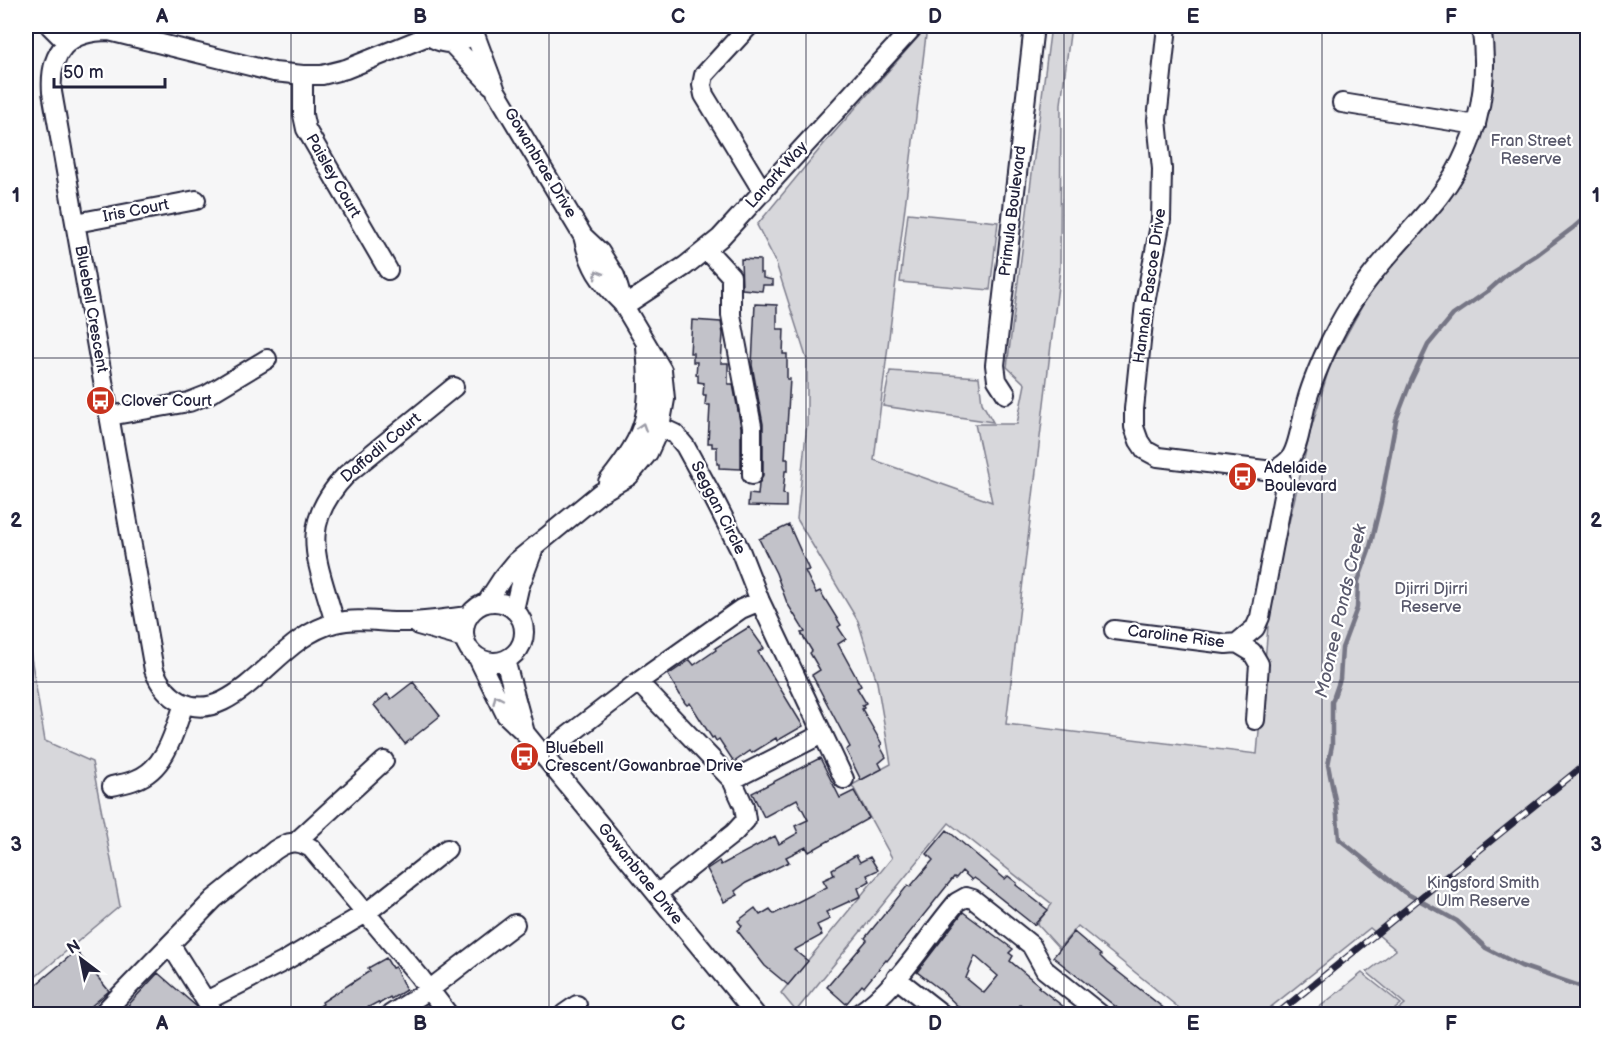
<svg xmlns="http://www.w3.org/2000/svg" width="1613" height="1040" font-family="'Balsamiq Sans',sans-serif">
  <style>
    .green { fill: #d7d7db; stroke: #7c7c8b; stroke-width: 1.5 }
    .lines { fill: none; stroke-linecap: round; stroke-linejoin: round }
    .stream { stroke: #767685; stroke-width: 4.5 }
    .building { fill: #c2c2c9; stroke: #22223b; stroke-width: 1.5; fill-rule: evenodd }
    .minor-casing { stroke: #22223b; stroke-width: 22 }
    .minor { stroke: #fff; stroke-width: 18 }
    .rail-casing { stroke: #22223b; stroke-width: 7 }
    .rail { stroke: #fff; stroke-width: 4.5; stroke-dasharray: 14; stroke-linecap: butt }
    .oneway { stroke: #9c9ca7 }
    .grid { fill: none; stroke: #22223b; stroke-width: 1.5; stroke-opacity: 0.55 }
    .labels { text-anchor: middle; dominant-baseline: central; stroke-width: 4.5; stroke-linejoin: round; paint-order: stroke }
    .park-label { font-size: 16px; fill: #58586b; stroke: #fff }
    .street-label { font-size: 16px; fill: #22223b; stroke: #fff }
    .poi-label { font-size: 16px; fill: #22223b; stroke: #fff; text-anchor: start }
    .water-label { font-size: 18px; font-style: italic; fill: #5a5a6d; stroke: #fff }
    .neatline { fill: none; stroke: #22223b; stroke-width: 2 }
    .grid-label { font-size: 20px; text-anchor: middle; font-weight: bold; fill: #22223b }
  </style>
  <rect width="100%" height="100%" fill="#f6f6f7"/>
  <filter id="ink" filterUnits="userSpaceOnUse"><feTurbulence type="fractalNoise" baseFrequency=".0167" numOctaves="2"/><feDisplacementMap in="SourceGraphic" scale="12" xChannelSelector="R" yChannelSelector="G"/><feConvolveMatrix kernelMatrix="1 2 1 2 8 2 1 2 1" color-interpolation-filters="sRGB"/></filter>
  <g filter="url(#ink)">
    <!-- green -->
    <path class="green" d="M1051 26H1071L1061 104 1060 269 1006 724 1257 754 1270 603 1311 429 1330 365 1365 301 1410 240 1447 203 1466 172 1478 130 1480 26H1587V1014H1393L1405 1004 1367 972 1396 950 1370 928 1262 1014H1173L1179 1008 1078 926 1059 948 1037 924 1052 904 949 823 796 1011 781 993 892 858 852 785 891 764 877 682 858 621 797 519 807 424V360L775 260 757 225 823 145 927 27 874 460 992 502 975 424H1017L1025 384 1007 367Z
      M908 213 998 222 990 290 900 282Z
      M890 371 979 377 982 403 993 422 883 406Z
      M26 627 45 741 92 762 120 906 26 985Z
      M1362 973 1401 1004 1389 1014H1311Z"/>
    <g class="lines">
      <!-- stream -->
      <path class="stream" d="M1588 215 1574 227 1538 254 1508 273 1488 291 1453 315 1428 345 1411 381 1396 420 1381 502 1369 551 1358 581 1357 608 1342 648 1340 679 1332 702V745L1328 765 1336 805 1339 839 1404 892 1457 921 1486 948 1521 966 1588 989"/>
    </g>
    <!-- building -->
    <path class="building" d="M741 259 760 260V273H763V278L773 280V285H763L762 291 742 289Z
      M755 304 777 305V329H784L783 354H787V379H790L785 459H788V471H785L783 494 786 495V507L748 506 749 494 758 495 759 484 763 475V424L752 365Z
      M692 320 721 322 723 334 721 363H728V384H733L741 427V469L719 468V464H717V447H712V443H708L710 405H705L706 395H703L704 383 698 382V375H696L697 362H693V353H690Z
      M789 525 809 570 805 571 816 593 820 591 841 625 838 627 846 639 838 644 861 686 857 688 866 703 862 705 864 708 862 709 882 744 880 746 886 757 879 763 882 769 861 780 846 750 850 747 812 675 820 670 810 653 812 651 801 633 805 632 787 603 776 573 759 539Z
      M749 627 764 648 758 652 803 726 777 741 776 738 752 753 750 751 734 762 719 739 716 741 714 737 712 738 690 703 687 705 685 703 668 675 690 660 694 665 716 650 715 648Z
      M413 682 440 716 405 744 374 705 387 694 391 699Z
      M820 758 840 798 854 791 869 818 809 852 806 847 786 857 789 862 746 883 735 891 738 895 724 902 707 869 719 861 721 865 775 836 779 844 798 833 795 826 808 820 797 799 764 817 752 793Z
      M947 830 1005 879 1008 876 1017 883 1016 885 1048 910 1034 925 980 882 974 878 972 880 962 871 956 878 954 877 887 961 886 960 864 987 862 985 846 1004 827 987 867 940 865 938 908 885 910 887 933 860 927 854Z
      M856 855 860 862 870 857 878 870 867 875 870 881 858 888 861 896 826 912 830 919 817 925 822 935 794 950 808 961 788 985 765 966 737 930 742 926 738 921 755 908 760 915 770 909 774 914 827 887 823 880 834 875 832 869Z
      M963 912 1013 949 1009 953 1013 956 1010 961 1040 986 1038 987 1073 1014H1034L1020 1004 1011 1014H966L942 991 917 972ZM975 956 998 976 984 993 966 978Z
      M1074 932 1101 955 1100 956 1107 963 1171 1014H1125L1053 957Z
      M76 951 109 991 82 1014H26V993Z
      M386 958 392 968 395 967 406 990 391 999 390 997 379 1004 378 1002 356 1014H307L323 1004 322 1002 370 971 368 968Z
      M158 973 197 1007 201 1014H120Z"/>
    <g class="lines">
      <defs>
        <path id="minor" d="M50 26 67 43
          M749 26 704 75 702 85 704 95 763 192
          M1167 26 1157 120 1162 169 1161 220 1145 303 1134 409V427L1139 441 1145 450 1158 457 1273 471
          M421 27C436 48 465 49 478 26
          M474 32 496 91 583 236 600 252 615 276 624 306 662 370 665 399 660 427 648 453 629 476 600 493 516 562 502 579 487 602
          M428 36 346 69 322 75H303L274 72 109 31C68 31 49 51 52 92L154 670C165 699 192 716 223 701 263 681 290 634 335 623 359 617 384 623 408 622 428 622 448 618 468 616
          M452 44 491 85
          M303 75V115L306 129 388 270
          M1342 103 1476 125
          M76 223 196 200
          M583 236C590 267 599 280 622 303
          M707 250 731 276V315L752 426V475
          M624 306 685 266 720 238 914 26
          M1006 394 997 380 995 365 1034 26
          M109 416 189 402 207 395 267 359
          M660 427 675 434 685 446 714 499 740 550 760 601 844 779
          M1273 471C1280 467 1287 463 1291 457 1300 443 1302 416 1307 400 1313 379 1322 359 1331 340 1348 305 1367 279 1393 250 1420 219 1450 190 1466 151 1483 113 1488 67 1481 26
          M608 482C649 431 651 411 646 347
          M464 632a30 30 0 1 1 60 0a30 30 0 1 1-60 0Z
          M514 610 519 588 534 548
          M335 623C318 561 296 527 347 474L454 387
          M418 625 464 638
          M1114 630 1226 644 1237 643
          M478 658 506 715 525 733 755 1014
          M505 660 525 733
          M638 682 732 780 744 806 746 820 734 833 657 894
          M1255 720 1259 664 1252 652 1237 643 1255 628 1260 617 1284 491 1280 476 1273 471
          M543 755 638 682 741 609 760 601
          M732 780 822 734
          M112 786C120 784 128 783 135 780 166 769 174 732 184 704
          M297 841 384 761
          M170 944 214 1014
          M896 978 942 1014
          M206 1001 283 962 366 913 447 849
          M102 1014 214 899 275 850C288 841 297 840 311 848L419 976 448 1014
          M391 1014 429 990 515 924
          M564 1014 577 1005
          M858 1014C897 989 926 938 957 902L966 897 973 899 1031 945 1045 970 1100 1014"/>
      </defs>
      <!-- minor casing -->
      <use href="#minor" class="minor-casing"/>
      <!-- minor -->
      <use href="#minor" class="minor"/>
      <defs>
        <path id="rail" d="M1277 1014 1588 762"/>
      </defs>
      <!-- rail casing -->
      <use href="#rail" class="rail-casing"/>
      <!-- rail -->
      <use href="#rail" class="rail"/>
    </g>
    <!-- one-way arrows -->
    <defs><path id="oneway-chevron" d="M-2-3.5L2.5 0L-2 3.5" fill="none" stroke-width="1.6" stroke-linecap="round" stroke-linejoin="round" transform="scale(1.5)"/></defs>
    <g class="oneway">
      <use href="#oneway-chevron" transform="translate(598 274) rotate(-121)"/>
      <use href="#oneway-chevron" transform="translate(642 427) rotate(-72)"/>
      <use href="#oneway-chevron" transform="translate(497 699) rotate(-115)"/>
    </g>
  </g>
  <!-- grid -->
  <path class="grid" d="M291 26V1014M549 26V1014M806 26V1014M1064 26V1014M1322 26V1014M26 358H1588M26 682H1588"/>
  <!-- icons -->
  <defs>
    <symbol id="bus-disc" viewBox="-11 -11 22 22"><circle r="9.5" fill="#c8321e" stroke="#fff"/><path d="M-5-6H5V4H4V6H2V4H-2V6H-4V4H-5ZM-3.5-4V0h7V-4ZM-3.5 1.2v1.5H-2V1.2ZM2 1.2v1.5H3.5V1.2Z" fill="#fff"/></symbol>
  </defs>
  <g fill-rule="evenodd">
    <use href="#bus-disc" x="84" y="384" width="33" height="33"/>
    <use href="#bus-disc" x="1226" y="460" width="33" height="33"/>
    <use href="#bus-disc" x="508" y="740" width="33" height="33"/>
  </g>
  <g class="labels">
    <!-- park labels -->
    <g class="park-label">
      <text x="1531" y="141">Fran Street<tspan x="1531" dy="18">Reserve</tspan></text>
      <text x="1431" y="589">Djirri Djirri<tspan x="1431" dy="18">Reserve</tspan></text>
      <text x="1483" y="883">Kingsford Smith<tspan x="1483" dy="18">Ulm Reserve</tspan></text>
    </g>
    <!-- street labels -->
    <g class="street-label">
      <text transform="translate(540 163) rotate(59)">Gowanbrae Drive</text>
      <text transform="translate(777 175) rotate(-48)">Lanark Way</text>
      <text transform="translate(333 176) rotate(60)">Paisley Court</text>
      <text transform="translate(136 211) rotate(-11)">Iris Court</text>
      <text transform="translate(1013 211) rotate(-83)">Primula Boulevard</text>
      <text transform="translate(1150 286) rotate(-82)">Hannah Pascoe Drive</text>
      <text transform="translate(91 309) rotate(80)">Bluebell Crescent</text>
      <text transform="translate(381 448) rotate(-40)">Daffodil Court</text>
      <text transform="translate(718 508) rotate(63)">Seggan Circle</text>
      <text transform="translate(1176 637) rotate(7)">Caroline Rise</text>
      <text transform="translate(640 874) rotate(51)">Gowanbrae Drive</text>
    </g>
    <!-- poi labels -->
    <g class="poi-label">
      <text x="121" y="401">Clover Court</text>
      <text x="1264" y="468">Adelaide<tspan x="1264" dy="18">Boulevard</tspan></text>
      <text x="545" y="748">Bluebell<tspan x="545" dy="18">Crescent/Gowanbrae Drive</tspan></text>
    </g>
    <!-- water labels -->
    <g class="water-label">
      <text transform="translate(1341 611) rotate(-77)">Moonee Ponds Creek</text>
    </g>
  </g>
  <!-- margin -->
  <rect width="1613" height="1040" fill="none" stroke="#fff" stroke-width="66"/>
  <!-- north arrow -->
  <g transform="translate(81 959) rotate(328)" stroke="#ffffff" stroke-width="4.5" paint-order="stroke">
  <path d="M0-4.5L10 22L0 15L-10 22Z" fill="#22223b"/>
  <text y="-9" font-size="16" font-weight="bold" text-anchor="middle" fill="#22223b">N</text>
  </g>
  <!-- scale -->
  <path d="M54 78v9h111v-9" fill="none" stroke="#22223b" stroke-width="3"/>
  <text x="63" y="78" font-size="18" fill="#22223b" stroke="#ffffff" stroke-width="4.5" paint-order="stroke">50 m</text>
  <rect x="33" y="33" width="1547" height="974" class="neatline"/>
  <g class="grid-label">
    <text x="162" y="23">A</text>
    <text x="420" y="23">B</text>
    <text x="678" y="23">C</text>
    <text x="935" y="23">D</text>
    <text x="1193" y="23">E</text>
    <text x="1451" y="23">F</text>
    <text x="16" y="202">1</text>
    <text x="1596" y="202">1</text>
    <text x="16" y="527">2</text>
    <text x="1596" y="527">2</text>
    <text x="16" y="851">3</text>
    <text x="1596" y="851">3</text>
    <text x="162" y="1030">A</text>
    <text x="420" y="1030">B</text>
    <text x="678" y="1030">C</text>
    <text x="935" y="1030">D</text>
    <text x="1193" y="1030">E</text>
    <text x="1451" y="1030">F</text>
  </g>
</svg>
